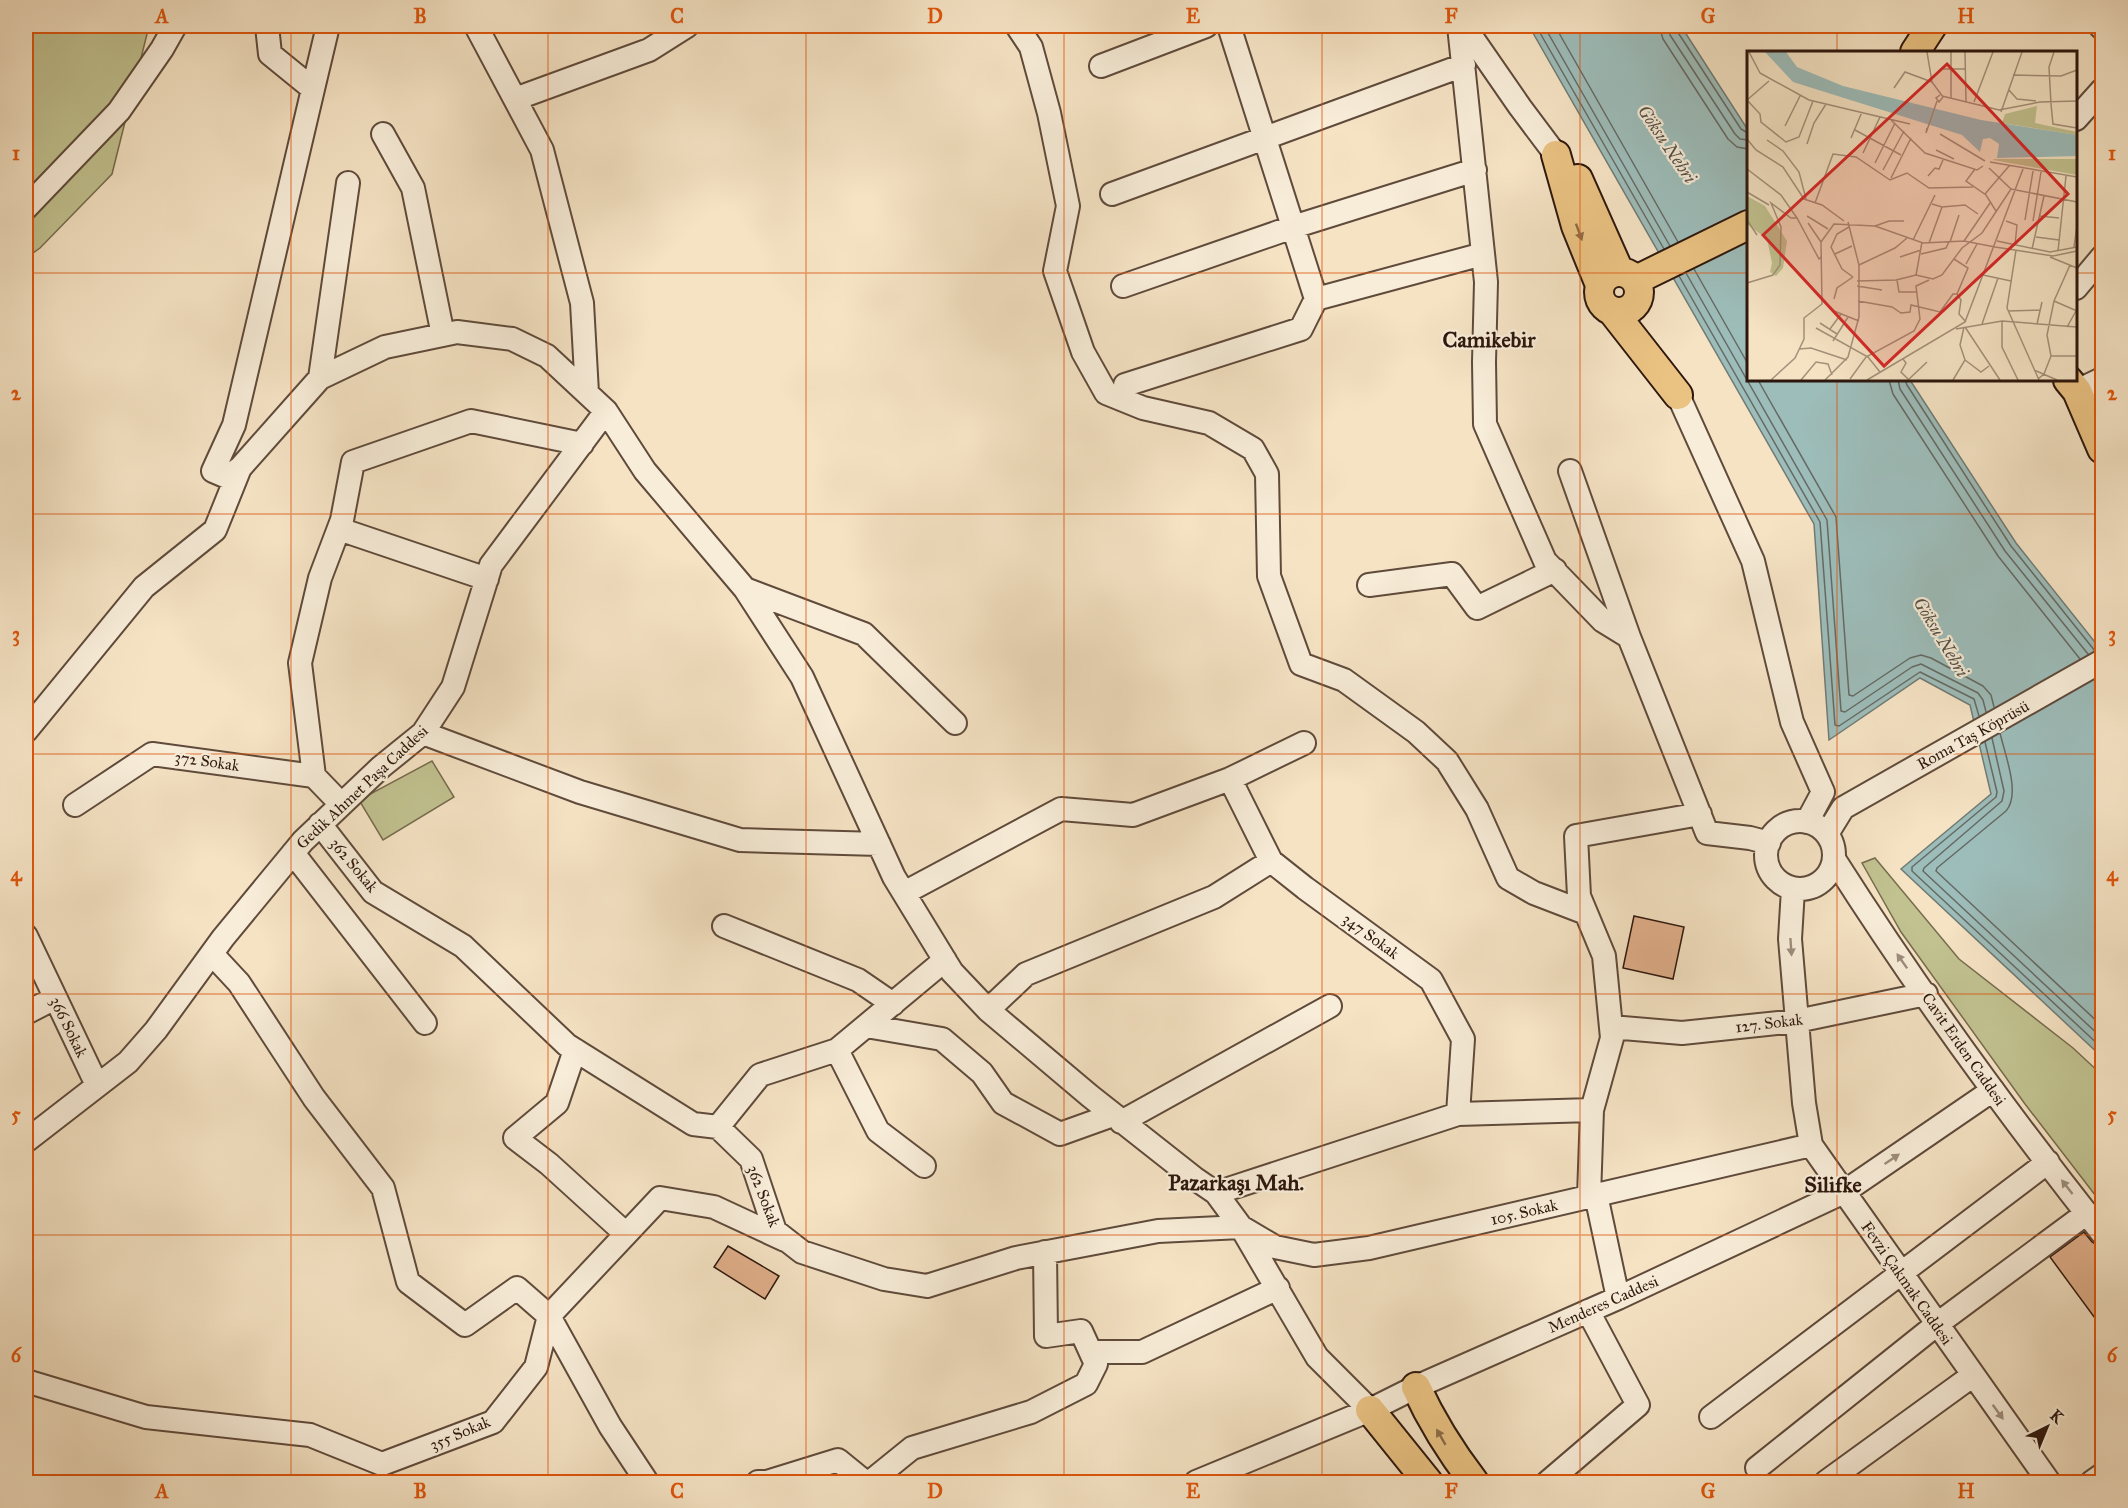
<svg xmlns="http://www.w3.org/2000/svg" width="2128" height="1508" font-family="'IM FELL Great Primer',serif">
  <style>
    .green { fill: #c1c290; stroke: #776c4e; stroke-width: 1.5 }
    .water { fill: #9dbdba; stroke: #707b75; stroke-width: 1.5 }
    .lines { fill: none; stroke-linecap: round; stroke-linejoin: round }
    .shore { stroke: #656a64; stroke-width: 1.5 }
    .building { fill: #e0af8a; stroke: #2d170d; stroke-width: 1.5 }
    .minor-casing { stroke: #5f4a3b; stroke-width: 26 }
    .major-casing { stroke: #2d170d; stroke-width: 32 }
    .minor { stroke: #f8edd9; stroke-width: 22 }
    .major { stroke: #eac282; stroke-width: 28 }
    .oneway { fill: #8c6c48 }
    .oneway2 { fill: #9d8d7d }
    .grid { fill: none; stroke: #df560c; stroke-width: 1.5; stroke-opacity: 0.55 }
    .labels { text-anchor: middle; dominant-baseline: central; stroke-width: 4.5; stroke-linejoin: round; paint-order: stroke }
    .street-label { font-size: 16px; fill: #2d170d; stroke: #f8edd9 }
    .water-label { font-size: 18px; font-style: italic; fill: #54514a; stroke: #f8edd9 }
    .district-label { font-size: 22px; font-weight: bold; fill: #2d170d; stroke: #f8edd9 }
    .inset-road { fill: none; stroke: #a5917b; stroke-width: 1.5 }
    .view { fill: #d62828; fill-opacity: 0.15; stroke: #d62828; stroke-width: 3 }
    .inset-edge { fill: none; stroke: #2d170d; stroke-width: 3 }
    .neatline { fill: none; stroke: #df560c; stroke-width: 2 }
    .grid-label { font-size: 20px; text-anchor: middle; font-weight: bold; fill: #df560c }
  </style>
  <rect width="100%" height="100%" fill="#f5e3c4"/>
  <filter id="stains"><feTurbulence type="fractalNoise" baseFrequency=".00333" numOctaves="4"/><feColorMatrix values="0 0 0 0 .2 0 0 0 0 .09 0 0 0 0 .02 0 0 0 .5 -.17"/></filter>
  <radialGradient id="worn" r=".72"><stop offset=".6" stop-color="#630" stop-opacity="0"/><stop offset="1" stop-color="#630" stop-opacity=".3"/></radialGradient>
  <!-- green -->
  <path class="green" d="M26 26H149L112 174 40 248 26 258Z
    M432 761 454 797 383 840 359 800Z
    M1875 858 1959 959 2073 1048 2102 1075V1204L2025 1104 1901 932 1862 863Z"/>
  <!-- water -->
  <path class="water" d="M1529 26H1681L1748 130V380H1910L2016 543 2102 651V1057L1901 869 1991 794 1970 705 1920 678 1829 740 1814 524Z"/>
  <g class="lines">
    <!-- shore -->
    <path class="shore" d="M1536 26 1664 249
      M1544 26 1670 246
      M1555 26 1678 242
      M1659 26 1663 39 1728 139 1737 147 1748 149
      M1668 26 1670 35 1735 134 1740 139 1748 140
      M1676 26 1677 31 1741 129 1748 133
      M1694 269 1748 364
      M1686 273 1827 520 1841 711 1845 712 1912 667 1921 664 1978 693 1983 700 1986 712
      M1679 276 1820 522 1835 725 1839 726 1920 672 1974 699 1979 716
      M1758 380 1836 517 1849 695 1853 696 1910 658 1921 655 1931 658 1983 686 1991 695 1994 707
      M1889 380 1893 394 1998 556 2080 659
      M1898 380 1900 389 2005 551 2088 654
      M1905 380 1907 385 2011 546 2095 651
      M2000 733C2005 755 2021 794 2006 811L1937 868 1936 871 2102 1026
      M1992 738 2004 791 2002 801 1924 868 1923 871 2102 1038
      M1985 742 1997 792 1996 797 1912 867V871L2102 1048"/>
  </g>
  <!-- building -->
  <path class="building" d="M1634 916 1684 927 1673 979 1623 968Z
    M2084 1232 2092 1242 2103 1248V1329L2050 1257Z
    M728 1246 779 1276 765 1299 714 1267Z"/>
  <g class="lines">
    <defs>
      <path id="minor" d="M267 26 270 54 313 89 234 425 213 471 227 477 240 468 320 378 385 347 457 332 512 339 547 356 606 411 645 471 745 589 802 677 894 877 952 972 988 1010 1090 1096 1194 1178 1216 1193 1241 1227 1317 1357 1370 1410
        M476 26 542 150 582 303 587 393
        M1017 26 1031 47 1049 113 1068 206 1055 271 1083 352 1106 393 1143 408 1209 423 1253 449 1267 474 1269 576 1301 664 1344 680 1416 732 1447 761 1477 809 1508 878 1534 893 1586 913
        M1229 26 1316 299
        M1459 26 1486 282 1484 362 1485 424 1545 561 1603 621 1629 637 1707 833 1750 838 1769 843
        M1464 26 1520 107 1556 155
        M2100 26 2102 28
        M1101 66 1206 26
        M313 89 328 26
        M515 99 649 50 687 26
        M2076 119 2102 90
        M383 134 413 188 443 335
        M1112 194 1464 65
        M26 208 119 111 162 49 175 26
        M1123 286 1293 227 1475 170
        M2076 288 2102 257
        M320 378 348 183
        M1125 385 1301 329 1316 299 1483 254
        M2077 391 2102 379
        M1678 395 1753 561 1792 722 1823 792 1807 822
        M1570 471 1629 637
        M339 529 487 579
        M1369 585 1452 574 1477 608 1555 570
        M745 589 864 634 955 723
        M26 731 144 587 215 530 240 468
        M423 733 580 792 740 840 879 844
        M314 776 300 663 320 578 342 520 353 462 471 421 582 444
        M1230 779 1271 861 1305 888 1431 980 1463 1039 1458 1114
        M75 805 152 754 314 776 341 804
        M1766 855a34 34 0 1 1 68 0a34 34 0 1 1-68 0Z
        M320 824 373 892 463 946 567 1045 693 1124 718 1127 751 1159 775 1231 802 1252 884 1279 927 1286 1016 1258 1158 1231 1241 1227 1275 1247 1314 1255 1369 1248 1811 1145
        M1827 834 1843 808 2102 661
        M293 853 425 1023
        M1834 859C1916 988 2007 1113 2102 1233
        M1793 889 1790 939 1804 1103 1811 1145 2049 1482
        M904 893 1061 809 1133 815 1230 779 1304 743
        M724 926 858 980 893 1004
        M26 936 97 1085
        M212 954 239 983 314 1098 383 1188 408 1282 465 1325 517 1288 549 1316 610 1426 647 1482
        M988 1010 1026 974 1214 897 1271 861
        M26 1013 55 998
        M866 1026 942 1039 982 1073 1003 1103 1060 1134 1113 1115
        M1611 1027 1682 1033 1797 1021 1926 994
        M575 1050 557 1103 515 1138 549 1164 626 1234
        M837 1050 878 1131 924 1166
        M1121 1122 1330 1006
        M718 1127 760 1075 837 1050 945 960
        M26 1141 128 1062 156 1030 223 938 303 841 381 767 423 733 453 687 491 565 606 411
        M1216 1193 1458 1114 1592 1110
        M1596 1195 1618 1298
        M1589 1196 1592 1110 1612 1038 1604 956 1579 896 1576 836 1700 814
        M1091 1352H1142L1278 1288
        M26 1381 146 1417 310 1435 382 1464 493 1422 536 1367 549 1316 660 1198 714 1207 785 1240
        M1711 1417 2048 1162
        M1757 1468 1936 1325 2087 1213
        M758 1482H767L838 1460 865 1482
        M870 1482 912 1448 1031 1412 1086 1384 1096 1364 1081 1331 1046 1336 1045 1252
        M1196 1482 1370 1410 1416 1387 1618 1298 1844 1192 1993 1090
        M1548 1482 1638 1405 1588 1311
        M1826 1482 1972 1376
        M2092 1482 2102 1475"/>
      <path id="major" d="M1915 52 1932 26
        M1556 155 1576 226 1600 285
        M1578 179 1619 271
        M1599 292a20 20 0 1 1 40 0a20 20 0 1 1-40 0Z
        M1636 280 1748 225
        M1613 312 1678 395
        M2068 380 2077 391 2102 449
        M1416 1387C1432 1422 1451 1452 1474 1482
        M1370 1410 1428 1482"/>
    </defs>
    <!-- minor casing -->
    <use href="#minor" class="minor-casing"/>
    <!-- major casing -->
    <use href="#major" class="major-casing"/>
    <!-- minor -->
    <use href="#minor" class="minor"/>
    <!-- major -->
    <use href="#major" class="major"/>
  </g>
  <!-- one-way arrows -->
  <defs><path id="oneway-solid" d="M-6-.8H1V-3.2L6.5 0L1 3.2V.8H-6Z" transform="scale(1.5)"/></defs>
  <g class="oneway">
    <use href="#oneway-solid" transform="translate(1579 232) rotate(70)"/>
    <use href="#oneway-solid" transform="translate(1441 1437) rotate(-120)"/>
  </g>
  <g class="oneway2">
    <use href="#oneway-solid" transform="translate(1791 947) rotate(86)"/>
    <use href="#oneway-solid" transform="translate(1902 961) rotate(-125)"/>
    <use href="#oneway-solid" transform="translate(1892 1159) rotate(-34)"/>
    <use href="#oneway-solid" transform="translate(2067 1187) rotate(-128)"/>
    <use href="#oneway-solid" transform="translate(1998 1412) rotate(54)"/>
  </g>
  <!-- grid -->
  <path class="grid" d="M291 26V1482M548 26V1482M806 26V1482M1064 26V1482M1322 26V1482M1580 26V1482M1837 26V52M26 273H1748M2076 273H2102M1837 380V1482M26 514H2102M26 754H2102M26 994H2102M26 1235H2102"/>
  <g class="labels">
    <!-- street labels -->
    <g class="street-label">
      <text transform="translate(1973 735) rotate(-29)">Roma Taş Köprüsü</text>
      <text transform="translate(207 761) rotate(8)">372 Sokak</text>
      <text transform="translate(362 787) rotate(-43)">Gedik Ahmet Paşa Caddesi</text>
      <text transform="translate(354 865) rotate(50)">362 Sokak</text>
      <text transform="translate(1371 936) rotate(36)">347 Sokak</text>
      <text transform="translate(1769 1023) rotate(-7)">127. Sokak</text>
      <text transform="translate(69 1027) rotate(64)">366 Sokak</text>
      <text transform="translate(1964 1049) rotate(55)">Cavit Erden Caddesi</text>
      <text transform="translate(764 1196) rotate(69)">362 Sokak</text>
      <text transform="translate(1524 1212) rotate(-13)">105. Sokak</text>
      <text transform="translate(1907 1283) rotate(55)">Fevzi Çakmak Caddesi</text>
      <text transform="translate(1603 1304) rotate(-24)">Menderes Caddesi</text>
      <text transform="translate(460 1433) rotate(-23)">355 Sokak</text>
    </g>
    <!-- water labels -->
    <g class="water-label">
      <text transform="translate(1667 144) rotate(56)">Göksu Nehri</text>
      <text transform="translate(1941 637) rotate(59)">Göksu Nehri</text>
    </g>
    <!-- district labels -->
    <g class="district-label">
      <text x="1489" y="339">Camikebir</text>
      <text x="1236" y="1182">Pazarkaşı Mah.</text>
      <text x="1833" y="1184">Silifke</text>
    </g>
  </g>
  <!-- overview -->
  <g transform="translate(1747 51)">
    <rect width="330" height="330" fill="#f5e3c4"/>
    <path d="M290 55 288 72 330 81V84L255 72 258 63ZM330 108V124L246 109 247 108ZM0 145 18 155 40 190 36 217 29 225 23 221 25 212 20 188 0 173Z" fill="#c1c290"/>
    <path d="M18 1H39L50 16 96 35 234 69 330 84V105L250 107 252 93 243 87 236 88 233 101 215 84 46 31Z" fill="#9dbdba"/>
    <path class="inset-road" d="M2 1 13 22M204 1V47M218 1 219 50M194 18H218M13 22 62 49 163 73M266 24 314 25 330 19M185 31 196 46 192 51 189 47 193 44M147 37 158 21 185 31 180 1M262 39 270 48 289 50M195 45 236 55M0 49 13 63 14 71 39 91 52 86 66 50M0 49 22 30M227 51 246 1M304 53 302 16 307 1M304 53 306 73 330 77M232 54 252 59 293 51 330 50M254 61 275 1M144 69 178 102 230 119 236 115M38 75 53 45M180 77 179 82 190 50M108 79 154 104M193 83 238 110M104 87 115 61M0 88 9 99 36 116 57 148 75 154 97 170M20 89 36 100 52 121 59 148M60 93 67 72 79 53M189 99 207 108M116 102 133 66M243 111 330 126M128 112 148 72M242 117 264 138 330 151M0 118 34 144 50 167M228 118 219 130 239 144 249 160M136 119 157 80M181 125 188 117 192 118 196 109M144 127 164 87M0 141 22 154M238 143 262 115M68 152 86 103 109 106 143 129 160 122 182 137 226 136M185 153 195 156 218 154 231 163M60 165 81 178M293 165 312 167M0 169 10 184M278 169 286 120M259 170 270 174 268 194M286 170 294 121M61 172 74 191M128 175 142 170H157M102 176 90 183 84 196 95 218 106 226M289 186 312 189M166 189 188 144M217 190 243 152M250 190 303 201 330 196M203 191 212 164M182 192 195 156M248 196 306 205 330 200M327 196 330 175M285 198 297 145M269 199 260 257 292 329M311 200 319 125M88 203 105 195M174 203 199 197 202 191M153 206 174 199M303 206 330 217M207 208 221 217 210 243 214 249 212 263 219 271M219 213 230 193M112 214 148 197 160 187M323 214 307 250 300 284 304 305H330M169 224 175 191M236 224 264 230M150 229 152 241H169M110 230 149 229 169 224 186 228 195 224 215 197 235 182 264 138M0 232 26 224 33 214 34 176 24 152 44 167H50L72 208 74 206M110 235 135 239M87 248 90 237 106 226M111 250 145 256 154 262 163 261 164 254 193 261 206 243H210M307 250 330 260M87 260 112 270M261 260 293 259M255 270V296L271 329M73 272 90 283M235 273 251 227M290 273 295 251M218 276 253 329M320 276 329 260M69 277 121 306 133 321M83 278 94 263M209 278 255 270 330 276M86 290 101 266M52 298 64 297 100 309M156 308 159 312 154 321 161 328M218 309 234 321 242 315M287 319 310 329M103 328 119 306 167 280 173 268 169 235 182 229M291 328 297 323 304 305M24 329 48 307 57 288V267L75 253 74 191 87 173 128 175 176 192 217 190 248 196M54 329 69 311 81 313 85 324M78 329 101 306 112 266V214L101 171M120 329 218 271 276 118M161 329 180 311M206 329 218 309 213 294 217 276"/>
    <path class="view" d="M200 13 321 143 137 315 16 184Z"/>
    <rect width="330" height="330" class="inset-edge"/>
  </g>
  <!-- margin -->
  <rect width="2128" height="1508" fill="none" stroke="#f5e3c4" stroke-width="66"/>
  <!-- north arrow -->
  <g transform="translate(2047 1427) rotate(43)" stroke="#f8edd9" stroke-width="4.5" paint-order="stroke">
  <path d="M0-4.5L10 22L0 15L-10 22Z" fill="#2d170d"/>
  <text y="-9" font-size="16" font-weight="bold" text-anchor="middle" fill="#2d170d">K</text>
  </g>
  <rect x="33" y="33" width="2062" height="1442" class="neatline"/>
  <g class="grid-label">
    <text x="162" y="23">A</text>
    <text x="420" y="23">B</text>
    <text x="677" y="23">C</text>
    <text x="935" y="23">D</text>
    <text x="1193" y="23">E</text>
    <text x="1451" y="23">F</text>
    <text x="1708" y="23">G</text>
    <text x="1966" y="23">H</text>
    <text x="16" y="160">1</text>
    <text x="2112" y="160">1</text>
    <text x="16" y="400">2</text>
    <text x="2112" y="400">2</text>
    <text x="16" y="641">3</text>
    <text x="2112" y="641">3</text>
    <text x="16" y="881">4</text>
    <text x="2112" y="881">4</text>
    <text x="16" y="1121">5</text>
    <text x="2112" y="1121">5</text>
    <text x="16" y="1362">6</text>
    <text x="2112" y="1362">6</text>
    <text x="162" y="1498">A</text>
    <text x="420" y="1498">B</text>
    <text x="677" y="1498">C</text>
    <text x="935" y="1498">D</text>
    <text x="1193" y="1498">E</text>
    <text x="1451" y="1498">F</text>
    <text x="1708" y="1498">G</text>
    <text x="1966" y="1498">H</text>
  </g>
  <rect width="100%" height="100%" filter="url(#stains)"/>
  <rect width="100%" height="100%" fill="url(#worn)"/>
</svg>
